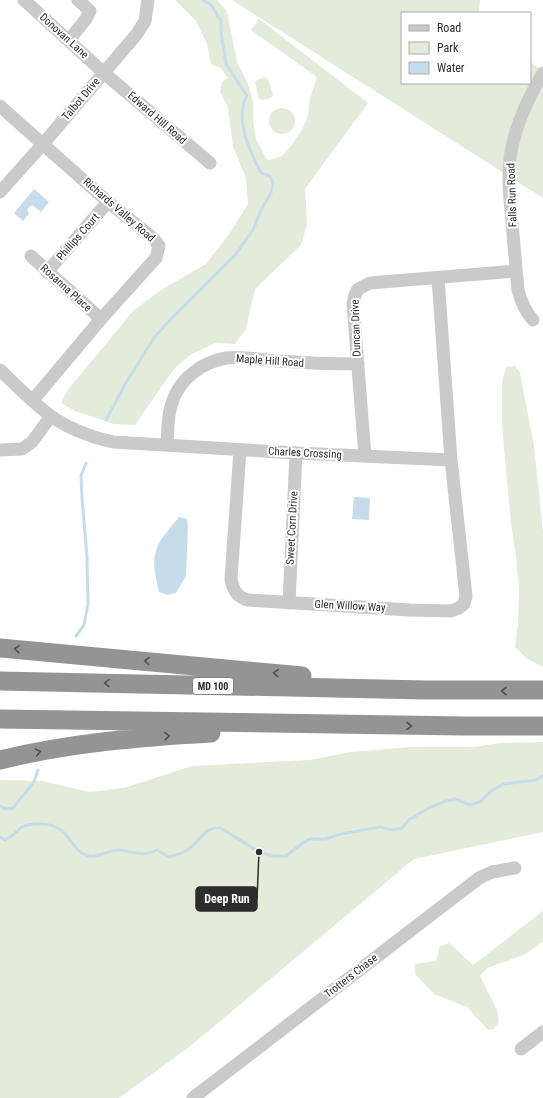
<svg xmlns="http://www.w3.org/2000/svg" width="543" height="1098" font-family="'Roboto Condensed',sans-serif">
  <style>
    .green { fill: #e3ebdb }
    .water { fill: #c7dceb }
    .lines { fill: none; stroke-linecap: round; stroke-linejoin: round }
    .stream { stroke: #c7dceb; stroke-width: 3 }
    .minor { stroke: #cacaca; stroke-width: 13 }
    .highway { stroke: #949494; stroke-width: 19 }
    .oneway { stroke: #515151 }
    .labels { text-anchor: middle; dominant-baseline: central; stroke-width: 4; stroke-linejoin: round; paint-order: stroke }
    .shield { fill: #fff; stroke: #6c6c6c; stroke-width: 1 }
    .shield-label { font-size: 10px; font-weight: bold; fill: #2d2d2d }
    .street-label { font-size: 11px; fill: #2d2d2d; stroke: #fff }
    .leader { fill: none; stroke: #2d2d2d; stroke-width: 1.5 }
    .callout-dot { fill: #2d2d2d; stroke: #fff; stroke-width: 1.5 }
    .callout { fill: #2d2d2d; stroke: #2d2d2d; stroke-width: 1.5 }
    .callout-label { font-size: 12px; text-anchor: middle; font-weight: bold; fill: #fff }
  </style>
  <rect width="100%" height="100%" fill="#fff"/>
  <!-- green -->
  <path class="green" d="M175 0H217L227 11 237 62 248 84 253 101V120L256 139 266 158 269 160 274 159 282 156 291 146 301 131 307 119 310 99 317 77 251 30 259 19 368 103 305 189 307 224 301 245 255 289 246 329 235 344 215 343 190 355 174 369 135 425 114 424 75 411 61 403 67 391 133 311 161 290 206 264 230 233 248 204 246 178 233 147 228 107 220 92 222 82 228 78 221 68 211 64 207 44 196 21Z
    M232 0H480L479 13H402V83H530V62L543 71V198Z
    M265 77 268 79 273 95 271 98 262 100 259 99 255 82 257 80Z
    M269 121a13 13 0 1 1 26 0a13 13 0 1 1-26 0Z
    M515 366 520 373 534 446 543 532V667L526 658 515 647 518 625 519 589 516 556 511 523 502 426V383L506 367Z
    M543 742V832L414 859 188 1048 119 1098H0V780L42 781 90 792 124 788 192 766 310 760 350 752 411 747H473L500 743Z
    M543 911V942L524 955 487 968 480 976 497 1010 499 1022 494 1029 488 1030 467 1007 434 994 415 974V964L436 961 440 946 449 943 473 965Z"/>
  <!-- water -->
  <path class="water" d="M34 189 49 202 41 212 32 205 27 209 29 214 23 221 14 213Z
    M354 497 370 498 369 520 352 519Z
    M179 517 187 519 188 525 186 576 176 593 167 595 159 592C156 578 151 562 157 548 160 538 173 525 179 517Z"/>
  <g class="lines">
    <!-- stream -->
    <path class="stream" d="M106 420 127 381 154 338 167 323 236 254 253 230 261 210 271 193 273 183 270 176 261 173C251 154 239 129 243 107 243 104 245 99 247 96L226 64 221 32V21L211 5 203 0
      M76 636 84 625 88 604 87 557 82 498 81 476 86 463
      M0 806 6 809 13 808 34 782 38 770
      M0 837 5 840C7 838 11 837 13 835 16 833 18 829 22 827 28 824 33 824 40 824 72 824 69 852 89 856 96 858 109 850 119 850 136 851 139 858 157 850L169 857C176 855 185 853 190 848 202 839 205 826 221 828L259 852 274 856H286L303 843 310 839H325L341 834 380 827 392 830 402 828 410 819 429 808 446 801 455 799 470 805 480 802 491 791 503 784 536 780 543 776"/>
    <!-- minor -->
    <path class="minor" d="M24 0 104 73 210 163
      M69 40 86 19 90 11 78 0
      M0 106 108 202 153 238 159 246 156 258 101 319 33 400
      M0 192 43 144 136 35 145 21 148 0
      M31 256 101 319
      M47 272 108 202
      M533 320C525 311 521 302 518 290 516 268 514 245 512 223 510 200 507 175 511 152 516 123 528 98 543 73
      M0 370C16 385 33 403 51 416 69 429 91 437 113 442L296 453 451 460 438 278
      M167 445C168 431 167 416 172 403 179 379 202 362 226 358 242 356 262 360 278 361 305 363 331 364 358 364
      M0 450 22 449 32 442 51 416
      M240 450 231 579C233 590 237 597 248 600L409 610 451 611 459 608 464 604 466 596 451 460
      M365 456 353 304 355 295 358 289 370 283 516 271
      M289 603 296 453
      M521 1049 543 1032
      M193 1098 479 878 492 872 515 868"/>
    <!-- highway -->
    <path class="highway" d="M0 648 302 676
      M0 681 426 690H543
      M0 719 463 726H543
      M0 760C69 743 140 737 211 733"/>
  </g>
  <!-- one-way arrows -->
  <defs><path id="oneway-chevron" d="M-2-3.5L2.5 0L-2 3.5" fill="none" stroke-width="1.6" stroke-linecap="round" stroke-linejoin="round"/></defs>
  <g class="oneway">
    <use href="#oneway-chevron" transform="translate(17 649) rotate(-175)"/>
    <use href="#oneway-chevron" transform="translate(147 661) rotate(-175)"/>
    <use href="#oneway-chevron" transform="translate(276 673) rotate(-175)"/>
    <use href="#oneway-chevron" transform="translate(107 683) rotate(-179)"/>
    <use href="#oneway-chevron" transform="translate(504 691) rotate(180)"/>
    <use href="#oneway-chevron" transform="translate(409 726) rotate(1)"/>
    <use href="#oneway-chevron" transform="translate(167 736) rotate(-4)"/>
    <use href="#oneway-chevron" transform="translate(38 752) rotate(-11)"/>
  </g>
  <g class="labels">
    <!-- shield labels -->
    <rect class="shield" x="193" y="678" width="40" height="16" rx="3"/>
    <g class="shield-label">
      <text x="213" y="686">MD 100</text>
    </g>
    <!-- street labels -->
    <g class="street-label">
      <text transform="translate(64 36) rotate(42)">Donovan Lane</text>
      <text transform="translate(81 99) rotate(-50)">Talbot Drive</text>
      <text transform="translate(157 118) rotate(41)">Edward Hill Road</text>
      <text transform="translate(512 195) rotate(-92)">Falls Run Road</text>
      <text transform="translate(119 210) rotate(41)">Richards Valley Road</text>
      <text transform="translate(78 237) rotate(-49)">Phillips Court</text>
      <text transform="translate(66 288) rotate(42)">Rosanna Place</text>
      <text transform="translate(356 328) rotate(-92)">Duncan Drive</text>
      <text transform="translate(270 361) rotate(4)">Maple Hill Road</text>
      <text transform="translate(305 453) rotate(3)">Charles Crossing</text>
      <text transform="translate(292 528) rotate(-87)">Sweet Corn Drive</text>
      <text transform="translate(350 606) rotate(3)">Glen Willow Way</text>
      <text transform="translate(351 976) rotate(-38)">Trotters Chase</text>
    </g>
  </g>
  <!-- callouts -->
  <path class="leader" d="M259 852L257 899"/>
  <circle class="callout-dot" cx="259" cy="852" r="4"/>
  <rect class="callout" x="196" y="887" width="61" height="24" rx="4"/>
  <g class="callout-label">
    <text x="227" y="903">Deep Run</text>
  </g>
  <!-- legend -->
  <rect x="401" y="12" width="130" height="72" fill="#ffffff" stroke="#ababab"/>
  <rect x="409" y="25" width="20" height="6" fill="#cacaca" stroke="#ababab"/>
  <text x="437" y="32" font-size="12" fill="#2d2d2d">Road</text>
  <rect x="409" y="42" width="20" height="12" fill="#e3ebdb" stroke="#ababab"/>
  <text x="437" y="52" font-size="12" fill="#2d2d2d">Park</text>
  <rect x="409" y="62" width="20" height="12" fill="#c7dceb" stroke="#ababab"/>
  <text x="437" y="72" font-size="12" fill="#2d2d2d">Water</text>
</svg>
